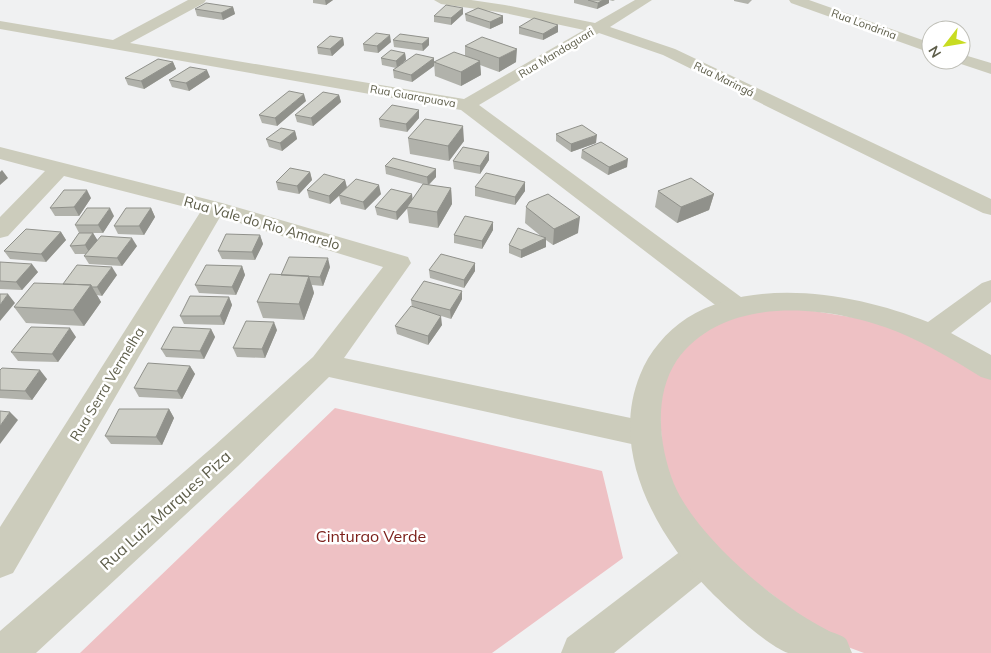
<svg xmlns="http://www.w3.org/2000/svg" width="991" height="653" font-family="Mulish,sans-serif">
  <style>
    .green { fill: #eec1c4 }
    .lines { fill: none; stroke-linecap: round; stroke-linejoin: round }
    .minor { fill: #ccccbc; fill-rule: evenodd }
    .tertiary { fill: #ccccbc; fill-rule: evenodd }
    .wall { fill: #b1b2ab }
    .shaded-wall { fill: #90918b }
    .building { fill: #cecfc7; stroke: #90918b }
    .labels { text-anchor: middle; dominant-baseline: central; stroke-width: 5; stroke-linejoin: round; paint-order: stroke }
    .far-street-label { font-size: 11px; fill: #5d5d49; stroke: #fff }
    .street-label { font-size: 14px; fill: #5d5d49; stroke: #fff }
    .near-street-label { font-size: 16px; fill: #5d5d49; stroke: #fff }
    .near-park-label { font-size: 16px; fill: #7c201b; stroke: #fff }
  </style>
  <rect width="100%" height="100%" fill="#f0f1f2"/>
  <!-- green -->
  <path class="green" d="M783 306 887 323 991 377V653H864L837 643 706 545 664 475 658 385 684 343 728 317Z
    M335 408 602 471 623 558 492 653H80Z"/>
  <g class="lines">
    <!-- minor -->
    <path class="minor" d="M188 0H206L204 3 130 43 464 99 584 30 505 13 441 4 434 0H471L505 5 595 23 635 0H652L610 27 675 49 991 199V215L983 213 663 55 599 33 479 105 745 300 749 307 745 314 736 316 727 314 461 110 0 29V21L113 40Z
      M789 0H809L931 43V53L791 3Z
      M961 54 991 63V74L955 62 953 60H961Z
      M0 147 222 203 408 257 411 263 344 358 645 421 656 425 661 434 656 443 645 447 329 377 238 466 36 653H0V631L214 446 313 357 383 267 220 217 13 573 0 578V527L201 211 64 176 8 236 0 238V217L45 171 0 159Z
      M703 539 716 544 722 557 716 570 614 653H561L567 638 690 544Z"/>
    <!-- tertiary -->
    <path class="tertiary" d="M991 280V302L951 333 991 355V380L981 377C954 360 927 344 898 332 831 305 725 293 677 360 653 396 659 446 674 484 693 528 748 578 787 605 800 615 814 623 829 631 833 633 842 635 846 639 848 642 850 649 852 653 838 653 797 653 788 653 766 645 725 606 708 589 656 534 609 451 640 375 649 352 666 332 687 318 755 275 858 294 928 322L982 283Z"/>
  </g>
  <!-- wall -->
  <path class="wall" d="M313 0H333L326 5 313 3Z
    M574 0H615L613 1 609 0V3L597 9 574 3Z
    M734 0H752L748 4 734 1Z
    M233 7 235 14 223 20 197 16 195 9Z
    M463 8V14L451 25 434 22V16Z
    M465 14 503 16V23L490 29 466 21Z
    M519 27 558 32 543 40 519 34Z
    M343 38 344 45 332 56 318 54 317 47Z
    M393 40 429 45 423 51 394 47Z
    M391 42 378 53 364 51 363 44Z
    M465 46 516 62 499 72 480 65 481 75 461 86 435 76 434 62 465 55Z
    M405 53 406 60 399 66 434 58V66L412 82 394 78 393 70 396 68 382 65 381 58Z
    M173 62 176 69 144 89 128 85 125 78Z
    M210 77 189 91 172 87 169 80Z
    M339 95 341 102 313 126 297 122 295 115Z
    M306 101 277 126 262 123 259 115Z
    M419 118 407 132 380 127 379 119Z
    M295 131 297 139 282 151 269 147 266 139Z
    M556 134 596 143 571 152 556 141Z
    M408 138 464 141 449 161 410 154Z
    M582 150 627 167 608 175 581 158Z
    M489 160 480 174 454 169 453 161Z
    M385 166 436 177 429 185 451 188 452 204 438 228 409 223 407 208 397 220 377 215 375 207 412 194V200L423 184 386 174Z
    M310 172 312 180 299 194 278 190 276 182Z
    M345 180 347 188 381 194 365 210 341 204 339 196 330 204 309 198 307 190Z
    M475 187 525 191 515 205 475 196Z
    M658 191 714 194 709 210 677 223 655 207Z
    M91 198 79 216H55L50 208Z
    M526 207 578 233 553 245 546 240V247L521 258 509 253V245L542 237 525 223Z
    M151 208 155 217 144 235 118 234 114 226Z
    M114 216 103 233H93L97 240 137 246 122 266 89 264 84 256 86 254H75L70 246 79 233 75 225Z
    M493 222V230L482 249 454 243V235Z
    M61 232 66 240 46 262 10 259 4 251Z
    M260 235 263 244 255 260 222 259 218 251Z
    M0 262 38 272 22 290 0 289Z
    M475 263V271L464 288 430 278 429 270Z
    M242 266 245 275 236 295 199 293 195 285Z
    M330 267 323 286 312 285 314 293 304 320 263 318 257 302 281 275Z
    M117 275 102 296 97 295 101 302 84 326 26 323 14 307 63 284Z
    M229 297 232 305 224 325 184 324 180 316Z
    M462 299 451 319 435 314 442 325 428 345 397 334 395 326 412 307 411 300Z
    M211 329 215 337 204 359 166 357 161 349Z
    M277 330 265 358 237 357 233 348Z
    M76 337 58 362 18 361 11 352Z
    M190 366 195 374 182 399 139 397 134 388Z
    M0 370 47 379 32 400 0 398Z
    M169 409 174 418 162 445 111 444 105 436Z"/>
  <!-- shaded-wall -->
  <path class="shaded-wall" d="M325 0H333L326 5Z
    M603 0H609V3L597 9 598 3Z
    M233 7 235 14 223 20 221 13Z
    M463 8V14L451 25V18Z
    M503 16V23L490 29V22Z
    M558 25V32L543 40V34Z
    M390 35 391 42 378 53 377 46Z
    M343 38 344 45 332 56 330 49Z
    M429 38V45L423 51 422 44Z
    M517 49 516 62 499 72V58Z
    M405 53 406 60 397 68 396 61Z
    M434 58V66L412 82 411 75Z
    M480 61 481 75 461 86V72Z
    M173 62 176 69 144 89 141 81Z
    M207 70 210 77 189 91 186 83Z
    M304 94 306 101 277 126 275 118Z
    M339 95 341 102 313 126 311 118Z
    M419 110V118L407 132 406 124Z
    M463 126 464 141 449 161 448 146Z
    M295 131 297 139 282 151 280 143Z
    M597 135 596 143 571 152V144Z
    M489 152V160L480 174V166Z
    M628 159 627 167 608 175 609 167Z
    M436 169V177L428 185 427 177Z
    M2 170 8 178 0 185V172Z
    M310 172 312 180 299 194 297 186Z
    M345 180 347 188 330 204 329 196Z
    M525 182V191L515 205V197Z
    M379 185 381 194 365 210 363 202Z
    M451 188 452 204 438 228 437 212Z
    M87 190 91 198 79 216 74 207Z
    M412 194 413 202 397 220 396 212Z
    M714 194 709 210 677 223 681 207Z
    M110 208 114 216 103 233 98 225Z
    M151 208 155 217 144 235 139 226Z
    M580 217 578 233 553 245 554 229Z
    M493 222V230L482 249V241Z
    M61 232 66 240 46 262 41 254Z
    M93 233 98 241 90 254 85 245Z
    M260 235 263 244 255 260 252 252Z
    M132 238 137 246 122 266 117 258Z
    M546 238V247L521 258V250Z
    M328 258 330 267 323 286 320 277Z
    M475 263V271L464 288V280Z
    M32 264 38 272 22 290 16 282Z
    M242 266 245 275 236 295 232 287Z
    M112 267 117 275 102 296 97 287Z
    M309 276 314 293 304 320 299 304Z
    M91 285 101 302 84 326 73 310Z
    M462 291V299L451 319 450 310Z
    M8 294 15 303 0 321V305Z
    M229 297 232 305 224 325 220 316Z
    M441 316 442 325 428 345V336Z
    M274 322 277 330 265 358 262 349Z
    M70 328 76 337 58 362 52 354Z
    M211 329 215 337 204 359 200 351Z
    M190 366 195 374 182 399 177 391Z
    M40 370 47 379 32 400 25 391Z
    M169 409 174 418 162 445 156 437Z
    M10 412 18 420 0 444V426Z"/>
  <!-- building -->
  <path class="building" d="M588 0H603L598 3Z
    M206 3 233 7 221 13 195 9Z
    M446 5 463 8 451 18 434 16Z
    M478 8 503 16 490 22 465 14Z
    M534 18 558 25 543 34 519 27Z
    M376 33 390 35 377 46 363 44Z
    M400 34 429 38 422 44 393 40Z
    M330 36 343 38 330 49 317 47Z
    M482 37 517 49 499 58 465 46Z
    M391 50 405 53 396 61 381 58Z
    M454 52 480 61 461 72 434 62Z
    M416 54 434 58 411 75 393 70Z
    M158 59 173 62 141 81 125 78Z
    M190 67 207 70 186 83 169 80Z
    M289 91 304 94 275 118 259 115Z
    M323 92 339 95 311 118 295 115Z
    M392 105 419 110 406 124 379 119Z
    M425 119 463 126 448 146 408 138Z
    M582 125 597 135 571 144 556 134Z
    M281 128 295 131 280 143 266 139Z
    M601 142 628 159 609 167 582 150Z
    M463 147 489 152 480 166 453 161Z
    M393 158 436 169 427 177 385 166Z
    M290 168 310 172 297 186 276 182Z
    M486 173 525 182 515 197 475 187Z
    M324 174 345 180 329 196 307 190Z
    M691 178 714 194 681 207 658 191Z
    M356 179 379 185 363 202 339 195Z
    M423 184 451 188 437 212 407 207Z
    M391 189 412 194 396 212 375 207Z
    M64 190H87L74 207 50 208Z
    M548 194 580 217 554 229 526 207 529 202Z
    M87 208H110L98 225H75Z
    M126 208H151L139 226H114Z
    M465 216 493 222 482 241 454 235Z
    M518 228 546 238 521 250 509 245Z
    M26 229 61 232 41 254 4 251Z
    M79 233H93L85 245 70 246Z
    M226 234 260 235 252 252 218 251Z
    M101 236 132 238 117 258 84 256Z
    M441 254 475 263 464 280 429 270Z
    M289 257 328 258 320 277 281 275Z
    M0 262 32 264 16 282 0 281Z
    M77 265 112 267 97 287H92L91 285 63 284Z
    M206 265 242 266 232 287 195 285Z
    M270 274 309 276 299 304 257 302Z
    M424 281 462 291 450 310 411 300Z
    M34 283 91 285 73 310 14 307Z
    M0 294H8L0 305Z
    M190 296 229 297 220 316H180Z
    M411 306 441 316 428 336 395 326Z
    M246 321 274 322 262 349 233 348Z
    M31 327 70 328 52 354 11 352Z
    M173 327 211 329 200 351 161 349Z
    M148 363 190 366 177 391 134 388Z
    M2 368 40 370 25 391 0 390V370Z
    M119 409H169L156 437 105 436Z
    M0 411 10 412 0 426Z"/>
  <g class="labels">
    <!-- far-street labels -->
    <g class="far-street-label">
      <text transform="translate(864 24) rotate(20)">Rua Londrina</text>
      <text transform="translate(556 53) rotate(-31)">Rua Mandaguari</text>
      <text transform="translate(724 79) rotate(26)">Rua Maringá</text>
      <text transform="translate(413 96) rotate(10)">Rua Guarapuava</text>
    </g>
    <!-- street labels -->
    <g class="street-label">
      <text transform="translate(262 223) rotate(16)">Rua Vale do Rio Amarelo</text>
      <text transform="translate(107 384) rotate(-59)">Rua Serra Vermelha</text>
    </g>
    <!-- near-street labels -->
    <g class="near-street-label">
      <text transform="translate(165 510) rotate(-42)">Rua Luiz Marques Piza</text>
    </g>
    <!-- near-park labels -->
    <g class="near-park-label">
      <text x="371" y="536">Cinturao Verde</text>
    </g>
  </g>
  <!-- north arrow -->
  <g transform="translate(946 45) rotate(239)"><circle r="24" fill="#ffffff" stroke="#bebeb6"/>
  <path d="M0-4L9 19L0 12L-9 19Z" fill="#c8dc21"/>
  <text y="-8" font-size="14" font-weight="bold" text-anchor="middle" fill="#5d5d49">N</text>
  </g>
</svg>
